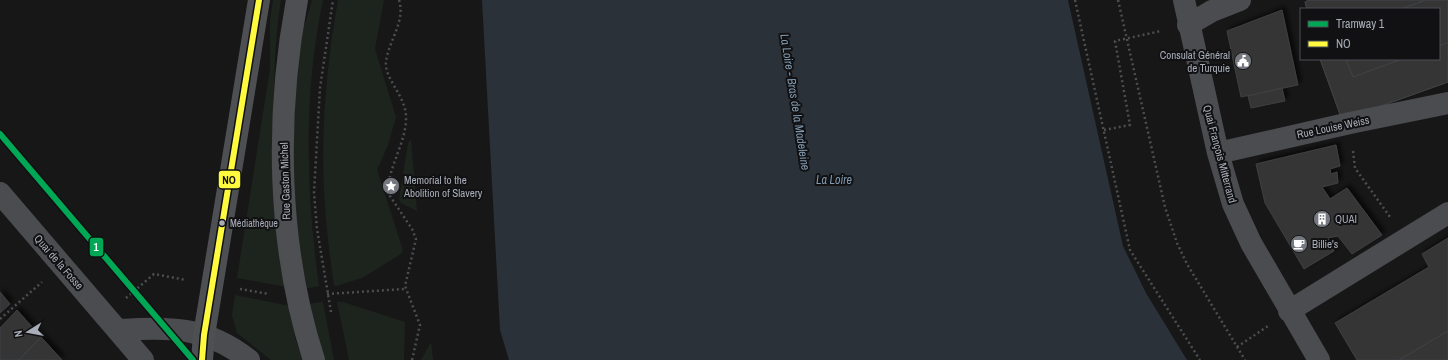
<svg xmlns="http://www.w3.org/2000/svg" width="1448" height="360" font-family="'Archivo Narrow',sans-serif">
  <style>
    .green { fill: #1d241e }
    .water { fill: #2a3138 }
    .building { fill: #353536; stroke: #3f4043; filter: url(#shadow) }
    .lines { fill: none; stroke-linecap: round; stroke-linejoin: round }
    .path { stroke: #4d4e51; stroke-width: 2.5; stroke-dasharray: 2 3; stroke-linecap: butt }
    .minor { stroke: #4b4c50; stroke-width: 22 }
    .major { stroke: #4d4f52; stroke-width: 22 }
    .bus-1-casing { stroke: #111113; stroke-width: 9 }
    .bus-1 { stroke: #fffa3e; stroke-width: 6 }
    .tram-1-casing { stroke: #111113; stroke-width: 9 }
    .tram-1 { stroke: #00a754; stroke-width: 6 }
    .bus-dot { fill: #a8adb7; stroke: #111113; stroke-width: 1.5 }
    .labels { text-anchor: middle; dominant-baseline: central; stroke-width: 4; stroke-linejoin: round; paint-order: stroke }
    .bus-label { font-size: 10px; fill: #a8adb7; stroke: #111113; text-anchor: start }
    .poi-label { font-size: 11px; fill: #a8adb7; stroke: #111113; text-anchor: start }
    .street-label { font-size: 11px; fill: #a8adb7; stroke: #111113 }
    .water-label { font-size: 12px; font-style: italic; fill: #819ab1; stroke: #111113 }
    .line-badge { stroke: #111113; stroke-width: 1.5 }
    .badge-label { font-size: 11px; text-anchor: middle; font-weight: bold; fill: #fff }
    .pale-badge-label { font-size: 11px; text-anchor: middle; font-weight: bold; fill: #111 }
  </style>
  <defs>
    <filter id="shadow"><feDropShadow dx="3.5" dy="-3.5" stdDeviation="2" flood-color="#0009"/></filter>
  </defs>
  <rect width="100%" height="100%" fill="#171717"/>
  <!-- green -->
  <path class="green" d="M273 0H281C266 95 280 192 287 287L237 278 270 69V20Z
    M312 0H323C303 94 306 192 319 286L303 289C293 211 284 117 300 41 303 27 309 13 312 0Z
    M338 0H384L375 49 396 117 388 145 377 170 403 250 401 254 362 278 336 286 334 285C330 259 327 233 325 206 320 138 326 67 338 0Z
    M411 139 417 211 401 203 399 199 408 143Z
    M235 295 290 306 295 338 303 360H271L237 333 232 315Z
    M323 302 334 360H320L306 304Z
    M337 302H343L405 322 404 360H349Z
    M431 342 433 360H421Z"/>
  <!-- water -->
  <path class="water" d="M482 0H1068L1123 246 1146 293 1187 360H509L500 330Z"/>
  <!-- building -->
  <path class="building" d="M1309 0H1426L1401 9H1307L1305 2Z
    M1309 0H1448V82L1364 112 1341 117 1320 59H1439V9H1307L1305 2Z
    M1426 0H1448V42L1439 46V9H1401Z
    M1282 10 1298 85 1241 97 1227 31Z
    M1448 42V82L1364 112 1341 117 1320 59H1346L1353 77 1402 59H1439V46Z
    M1346 59H1402L1353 77Z
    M1282 88 1285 101 1251 108 1248 96Z
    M1336 145 1340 166 1330 169 1331 174 1337 172 1338 183 1322 187 1330 199 1347 188 1382 235 1352 254 1338 236 1328 238 1334 251 1304 269 1265 203 1256 164Z
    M1448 238V331L1399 360H1357L1335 323 1429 267 1422 254Z
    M0 292 10 304 0 313Z
    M17 310 41 337 19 360H0V328Z
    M1448 331V360H1399L1421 347Z
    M41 337 62 360H19Z"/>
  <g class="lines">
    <!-- path -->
    <path class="path" d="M399 0C406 21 388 42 386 62 384 78 405 95 406 116 407 141 389 165 388 190L390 196 412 229 416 239 405 286 420 325 412 360
      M1075 0 1130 250 1200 360
      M1118 0 1165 207 1177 243 1187 264 1245 360
      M1104 130 1130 125 1115 41 1161 31
      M1353 151 1355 168 1390 217
      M240 289 269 294
      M327 294 404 289
      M126 298 154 274 186 280
      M331 312 317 229 314 193 320 88 333 0
      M0 319 42 282
      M1237 347 1268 326"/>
    <!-- minor -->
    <path class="minor" d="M1184 0 1218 153 1233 204 1251 243 1319 360
      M1188 25 1212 11 1240 0
      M1218 153 1350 123 1448 103
      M0 193 143 360
      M1289 311 1448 213
      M119 330C170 327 206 326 249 360"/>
    <!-- major -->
    <path class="major" d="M297 0C275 117 277 246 314 360
      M202 360 204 335 259 0"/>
    <defs>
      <path id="bus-1" d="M202 360 204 335 259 0"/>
    </defs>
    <!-- bus-1 casing -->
    <use href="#bus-1" class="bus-1-casing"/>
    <!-- bus-1 -->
    <use href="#bus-1" class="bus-1"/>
    <defs>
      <path id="tram-1" d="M0 134 193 360"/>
    </defs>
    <!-- tram-1 casing -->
    <use href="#tram-1" class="tram-1-casing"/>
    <!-- tram-1 -->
    <use href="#tram-1" class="tram-1"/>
  </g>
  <!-- icons -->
  <defs>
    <symbol id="civic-disc" viewBox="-11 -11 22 22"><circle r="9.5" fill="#75787f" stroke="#111113"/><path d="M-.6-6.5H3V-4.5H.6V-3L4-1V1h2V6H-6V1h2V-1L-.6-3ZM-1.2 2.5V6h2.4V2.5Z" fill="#fff"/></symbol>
    <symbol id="sight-disc" viewBox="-11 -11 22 22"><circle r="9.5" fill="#75787f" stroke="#111113"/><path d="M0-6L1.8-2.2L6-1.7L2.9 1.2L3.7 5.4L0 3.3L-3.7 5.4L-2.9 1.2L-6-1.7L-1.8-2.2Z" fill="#fff"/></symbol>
    <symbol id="building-disc" viewBox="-11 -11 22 22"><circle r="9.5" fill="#75787f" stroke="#111113"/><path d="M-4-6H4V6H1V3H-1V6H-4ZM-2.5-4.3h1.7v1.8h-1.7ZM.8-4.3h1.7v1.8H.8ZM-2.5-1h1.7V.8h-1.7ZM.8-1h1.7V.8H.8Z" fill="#fff"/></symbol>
    <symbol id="cafe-disc" viewBox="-11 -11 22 22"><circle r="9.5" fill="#75787f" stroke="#111113"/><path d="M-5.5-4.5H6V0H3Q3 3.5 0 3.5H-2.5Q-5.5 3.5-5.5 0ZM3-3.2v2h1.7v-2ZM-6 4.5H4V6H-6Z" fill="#fff"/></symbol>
  </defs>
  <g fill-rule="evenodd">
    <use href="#civic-disc" x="1233" y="51" width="20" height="20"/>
    <use href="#sight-disc" x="381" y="176" width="20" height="20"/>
    <use href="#building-disc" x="1312" y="209" width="20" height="20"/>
    <use href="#cafe-disc" x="1289" y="234" width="20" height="20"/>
  </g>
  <!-- markers -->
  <circle class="bus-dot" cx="222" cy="223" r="3.5"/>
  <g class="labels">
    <!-- bus labels -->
    <g class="bus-label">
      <text x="230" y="223">Médiathèque</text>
    </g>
    <!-- poi labels -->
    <g class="poi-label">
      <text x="1230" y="55" text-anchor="end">Consulat Général<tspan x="1230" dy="13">de Turquie</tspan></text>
      <text x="404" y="180">Memorial to the<tspan x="404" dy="13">Abolition of Slavery</tspan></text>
      <text x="1335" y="219">QUAI</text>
      <text x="1312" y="244">Billie's</text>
    </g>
    <!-- street labels -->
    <g class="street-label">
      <text transform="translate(1333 127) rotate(-12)">Rue Louise Weiss</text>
      <text transform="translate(1220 154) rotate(75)">Quai François Mitterrand</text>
      <text transform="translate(285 181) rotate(-92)">Rue Gaston Michel</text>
      <text transform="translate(59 262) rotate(49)">Quai de la Fosse</text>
    </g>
    <!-- water labels -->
    <g class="water-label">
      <text transform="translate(795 102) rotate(81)">La Loire - Bras de la Madeleine</text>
      <text x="834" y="180">La Loire</text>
    </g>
  </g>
  <g class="line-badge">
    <rect x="218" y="170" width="23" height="19" rx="4" fill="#fffa3e"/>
    <rect x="89" y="237" width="15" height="20" rx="4" fill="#00a754"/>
  </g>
  <g class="badge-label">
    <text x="96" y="251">1</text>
  </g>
  <g class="pale-badge-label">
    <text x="229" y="184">NO</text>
  </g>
  <!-- legend -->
  <rect x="1300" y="8" width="140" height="52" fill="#111113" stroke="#4d4f55"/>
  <rect x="1308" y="21" width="20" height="6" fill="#00a754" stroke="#4d4f55"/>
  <text x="1336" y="28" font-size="12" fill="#a8adb7">Tramway 1</text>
  <rect x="1308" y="41" width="20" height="6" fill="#fffa3e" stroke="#4d4f55"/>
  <text x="1336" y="48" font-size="12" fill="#a8adb7">NO</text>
  <!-- north arrow -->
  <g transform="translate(28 332) rotate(259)" stroke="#111113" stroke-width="3" paint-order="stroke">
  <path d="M0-3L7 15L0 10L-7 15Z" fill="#a8adb7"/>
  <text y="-6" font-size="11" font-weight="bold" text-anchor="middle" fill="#a8adb7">N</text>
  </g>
</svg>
